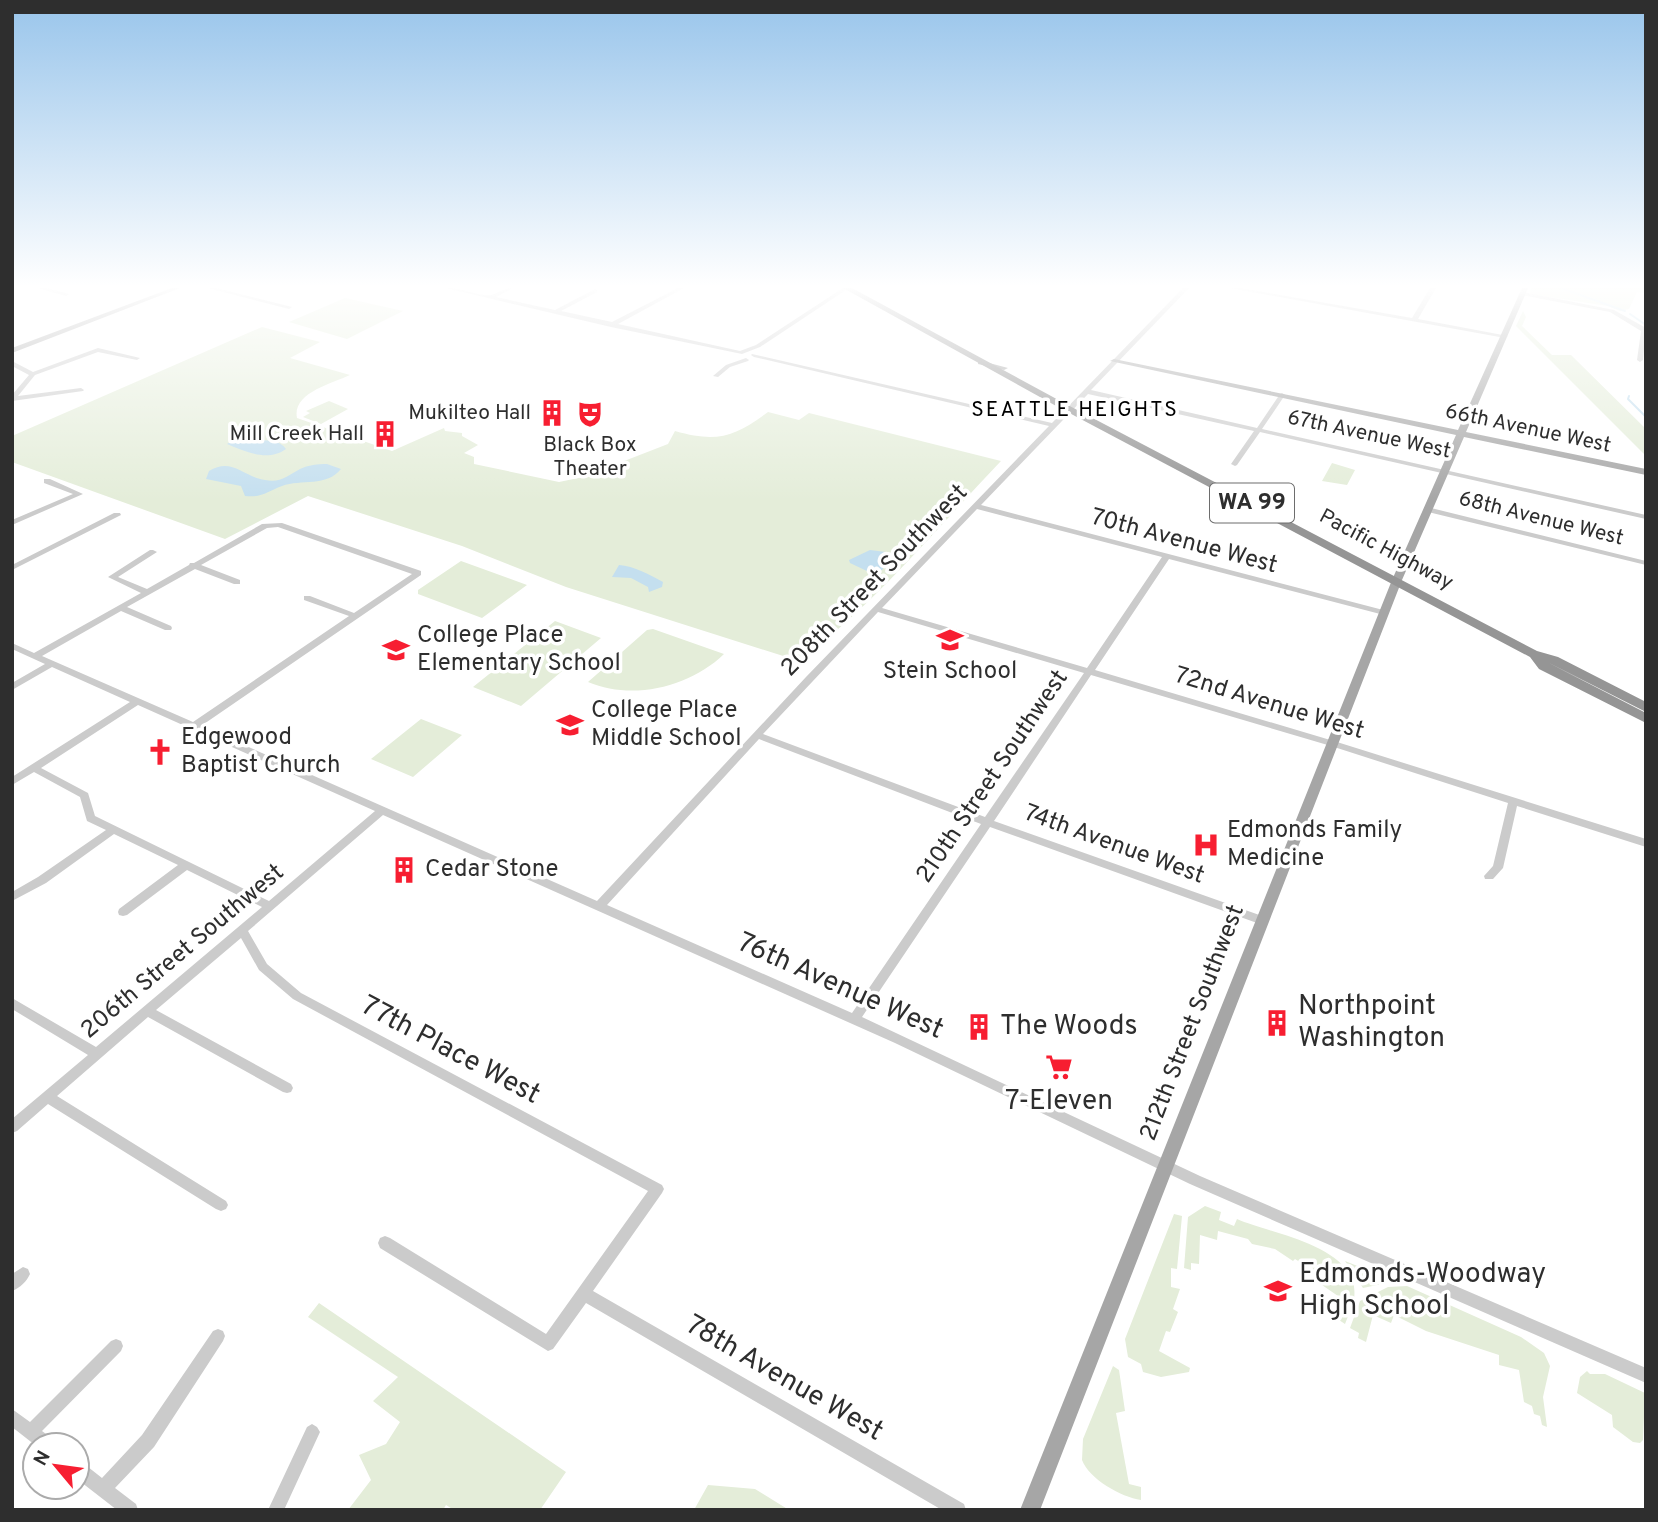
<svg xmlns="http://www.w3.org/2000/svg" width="1658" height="1522" font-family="Overpass,sans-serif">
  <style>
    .green { fill: #e4edd9 }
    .water { fill: #c4dfef }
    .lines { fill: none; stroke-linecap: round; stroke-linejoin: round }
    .stream { stroke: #c4dfef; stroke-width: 2 }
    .minor { fill: #cbcbcb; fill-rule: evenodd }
    .major { fill: #a6a6a6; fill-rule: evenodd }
    .highway { fill: #959595; fill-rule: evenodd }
    .labels { text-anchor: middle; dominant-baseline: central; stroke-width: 7; stroke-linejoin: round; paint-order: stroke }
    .far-neighbourhood-label { font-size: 21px; letter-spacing: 2px; fill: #000; stroke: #fff }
    .far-poi-label { font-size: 21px; fill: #2e2e2e; stroke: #fff; text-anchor: end }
    .far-street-label { font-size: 21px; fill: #2e2e2e; stroke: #fff }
    .shield { fill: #fff; stroke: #6d6d6d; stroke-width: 2 }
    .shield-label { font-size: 23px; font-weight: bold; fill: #2e2e2e }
    .street-label { font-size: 24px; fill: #2e2e2e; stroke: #fff }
    .poi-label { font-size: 24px; fill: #2e2e2e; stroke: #fff; text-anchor: start }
    .near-street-label { font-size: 28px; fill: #2e2e2e; stroke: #fff }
    .near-poi-label { font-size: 28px; fill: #2e2e2e; stroke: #fff; text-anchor: start }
  </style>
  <rect width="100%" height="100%" fill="#fff"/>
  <!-- green -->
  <path class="green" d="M1531 288H1646V293L1637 292 1629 309 1620 311 1608 306 1530 294Z
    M345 298 403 311 347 339 289 322Z
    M1523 311 1526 317 1522 326 1552 355H1571L1646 429V456L1516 326Z
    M262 327 320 342 290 358 350 375C331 384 292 393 297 418L392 451 444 428 445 431 462 433V436L478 445 464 453 474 457V464L559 482 583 477 668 444 675 431C717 443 734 437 768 412L799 420 809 413 1001 461C936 529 875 604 799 661L566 587 462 546 308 496 225 539 12 462V436Z
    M329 401 348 409 321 424 303 417 310 413 306 411Z
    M1332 463 1355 470 1347 485 1322 481Z
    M461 561 527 585 482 618 418 594V590Z
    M555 621 601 638 521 706 473 687Z
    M653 629 724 654C690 687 633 701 588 682L647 630Z
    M421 719 462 735 413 777 371 759Z
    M1205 1206 1221 1212 1219 1220 1234 1226 1237 1219C1270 1234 1362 1246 1354 1299 1353 1307 1348 1316 1345 1324L1330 1314 1338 1296 1322 1285 1325 1278 1295 1259 1293 1261 1275 1249 1252 1244 1248 1239 1218 1231 1217 1240 1200 1235 1199 1264 1191 1263V1270L1184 1268 1188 1217Z
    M1174 1214 1182 1216 1177 1269 1171 1268V1287L1180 1289 1173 1309 1178 1312 1170 1332 1166 1331 1159 1351 1190 1368 1189 1372 1161 1377 1143 1372 1141 1364 1128 1357 1125 1339Z
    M1345 1261 1390 1279 1391 1282 1363 1288Z
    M1407 1286 1521 1337 1544 1353 1550 1366 1543 1397 1547 1427 1542 1425 1540 1416 1534 1414 1532 1406 1524 1402 1519 1370 1499 1365V1355L1426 1331 1394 1315 1391 1323 1373 1315 1366 1342 1358 1338 1359 1333 1350 1328 1360 1301 1388 1287Z
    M319 1303 566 1472 540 1510H454L446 1505 443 1510H348L371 1480 359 1455 386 1444 400 1422 373 1401 398 1377 308 1317Z
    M1113 1366 1119 1370 1125 1411 1116 1413 1129 1484 1141 1487V1500C1121 1497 1089 1479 1082 1460L1083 1439Z
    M1587 1371 1590 1374H1605L1645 1393 1643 1440 1640 1443 1633 1442 1613 1427 1612 1415 1577 1393 1580 1377Z
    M708 1485 755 1489 789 1510H694Z"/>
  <!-- water -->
  <path class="water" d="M236 438C251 443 277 435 286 449 268 462 246 452 227 444Z
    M327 464 341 469C327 487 301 479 282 486 268 491 262 498 245 496L241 486 206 479 209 471C232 457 243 477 265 480 281 483 287 476 300 469 308 465 318 464 327 464Z
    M870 550 886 552 887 563 882 570 869 572 850 563 849 560Z
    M619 565C634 566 650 575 663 582L662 587 649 592 648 587 631 578 612 577Z"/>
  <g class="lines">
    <!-- stream -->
    <path class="stream" d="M1561 288 1625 311
      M1630 314 1646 325
      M1629 396 1628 399 1646 417"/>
    <!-- minor -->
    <path class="minor" d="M38 288H46L69 294 66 296Z
      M208 288H216L292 307 289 309Z
      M446 288C460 287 480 297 491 295 499 293 504 288 513 288L496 297 555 310 595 289 597 290V292L561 311 612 322 678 288H684L618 324 740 351 756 345 843 288H849L760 347 742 354 611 327Z
      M1183 288H1189L1091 390 1257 428 1280 394 1282 393 1285 395 1262 429 1646 515V519L1260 432 1237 465 1235 466 1231 464 1254 431 1088 394 981 505 1387 611 1388 613 1384 615 1169 559 1095 670 1337 742 1646 839V847L1517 806 1503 868 1493 879H1485L1484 876 1493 866 1508 803 1331 746 1091 675 994 821 1265 917 1267 920 1265 923 1261 924 1257 923 990 827 862 1017 1200 1176 1646 1368V1383L1190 1184 895 1043 383 815 248 931 267 964 301 993 662 1185 664 1189 662 1193 593 1291 964 1504 966 1510H942L586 1303 553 1349 548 1351 380 1248 378 1243 380 1238 385 1236 390 1238 546 1334 648 1191 293 999 259 970 241 938 156 1010 291 1084 293 1088 291 1092 287 1093 283 1092 148 1017 57 1096 226 1201 228 1205 226 1209 221 1211 216 1209 48 1104 17 1131 12 1133V1119L88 1055 12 1009V998L96 1047 262 907 187 870 127 915 123 916 119 915 118 912 119 909 178 865 114 834 46 883 12 901V892L38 877 106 830 87 821 80 797 34 772 12 785V777L130 702 52 667 12 690V683L45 664 12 649V643L34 653 141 593 108 577 150 550H153L157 552 118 577 147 589 189 565 190 563H194L262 524 282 523 421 571V575L201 726 597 901 806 677 1049 426 754 357 751 355 752 354 1052 423ZM977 509 1162 557 1087 668 882 608ZM278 527 412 574 354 613 310 596H304V600L349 616 193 722 42 656 121 611 165 630H171L172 628 171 626 127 607 195 569 234 584H240V580L201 565 267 528ZM878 612 1084 673 985 817 763 734ZM138 705 375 811 269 901 95 816 88 793 41 768ZM759 739 981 824 852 1013 607 905Z
      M1230 288H1240L1412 318 1430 288H1436L1418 319 1508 336 1505 338Z
      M1523 292 1614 310 1646 328 1643 360 1640 362 1637 360 1641 331 1610 312 1521 295 1520 294Z
      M98 348 140 358 137 360 98 352 35 375 18 396 81 388 84 390 83 391 12 401V395L29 375 12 366V361L33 372Z
      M746 358 749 360 748 361 730 367 718 377 713 376 726 365Z
      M44 479H50L83 494 12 525V520L73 494 44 483Z
      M1424 507H1427L1646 561V565L1424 511Z
      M114 513H120L121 515 12 570V565Z
      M23 1267 28 1269 30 1274C27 1281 20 1288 12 1291V1274Z
      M218 1329 223 1331 225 1336 223 1341 154 1447 115 1488 136 1504 138 1510H117L77 1479V1461L83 1463 102 1478 142 1435 213 1331Z
      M116 1339 121 1341 123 1346 121 1351 42 1431 53 1439 55 1445H35L12 1427V1409L30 1422 111 1341Z
      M312 1424 317 1427 320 1432 284 1510H268L307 1427Z"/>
    <!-- major -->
    <path class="major" d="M172 288H180L12 353V348Z
      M1522 288H1528L1466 432 1646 469V475L1464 437 1402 580 1040 1510H1020L1392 580 1456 435 1110 361 1114 359 1458 430Z
      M978 360 1008 368 1004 370 978 364Z"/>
    <!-- highway -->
    <path class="highway" d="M843 288H852L1064 403 1537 651 1558 657 1646 702V712L1547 662 1646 713V723L1539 669 1530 657 1058 407Z"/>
  </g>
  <!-- sky -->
  <linearGradient id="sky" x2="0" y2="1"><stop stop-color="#99c5eb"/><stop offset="0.57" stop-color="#fff"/><stop offset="1" stop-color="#fff" stop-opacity="0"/></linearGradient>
  <rect width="1658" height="501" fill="url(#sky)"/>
  <!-- icons -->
  <defs>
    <symbol id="building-bare" viewBox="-9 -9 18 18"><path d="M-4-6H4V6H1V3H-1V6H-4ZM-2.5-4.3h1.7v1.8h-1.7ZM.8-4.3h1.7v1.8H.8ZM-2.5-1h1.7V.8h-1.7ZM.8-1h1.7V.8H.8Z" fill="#f71e31" stroke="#fff" stroke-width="2.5" paint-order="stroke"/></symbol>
    <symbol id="theatre-bare" viewBox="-9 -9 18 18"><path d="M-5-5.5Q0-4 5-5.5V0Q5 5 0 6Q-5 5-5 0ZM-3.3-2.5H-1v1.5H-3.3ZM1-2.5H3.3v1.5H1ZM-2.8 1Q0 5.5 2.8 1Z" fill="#f71e31" stroke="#fff" stroke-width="2.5" paint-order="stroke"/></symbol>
    <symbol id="school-bare" viewBox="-9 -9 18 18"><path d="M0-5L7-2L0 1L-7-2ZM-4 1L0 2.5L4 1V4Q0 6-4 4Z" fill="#f71e31" stroke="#fff" stroke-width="2.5" paint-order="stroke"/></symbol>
    <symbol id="church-bare" viewBox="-9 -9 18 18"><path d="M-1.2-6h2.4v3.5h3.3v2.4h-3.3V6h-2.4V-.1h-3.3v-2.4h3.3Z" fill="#f71e31" stroke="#fff" stroke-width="2.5" paint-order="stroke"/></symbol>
    <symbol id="hospital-bare" viewBox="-9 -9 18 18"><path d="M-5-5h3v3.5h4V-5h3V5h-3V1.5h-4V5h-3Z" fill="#f71e31" stroke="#fff" stroke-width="2.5" paint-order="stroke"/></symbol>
    <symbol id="supermarket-bare" viewBox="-9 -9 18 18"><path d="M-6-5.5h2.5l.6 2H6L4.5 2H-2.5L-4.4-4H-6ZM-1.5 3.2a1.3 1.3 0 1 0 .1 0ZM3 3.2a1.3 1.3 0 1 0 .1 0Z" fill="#f71e31" stroke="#fff" stroke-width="2.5" paint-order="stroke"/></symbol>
  </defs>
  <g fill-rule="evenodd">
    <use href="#building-bare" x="533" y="394" width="38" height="38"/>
    <use href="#theatre-bare" x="571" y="395" width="38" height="38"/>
    <use href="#building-bare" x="366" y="415" width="38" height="38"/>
    <use href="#school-bare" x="931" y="621" width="38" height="38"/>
    <use href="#school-bare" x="377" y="631" width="38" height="38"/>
    <use href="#school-bare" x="551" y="706" width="38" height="38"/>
    <use href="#church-bare" x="141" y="733" width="38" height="38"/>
    <use href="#hospital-bare" x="1187" y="826" width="38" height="38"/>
    <use href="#building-bare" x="385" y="851" width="38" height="38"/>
    <use href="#building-bare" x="1258" y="1004" width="38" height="38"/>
    <use href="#building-bare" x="960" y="1008" width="38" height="38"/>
    <use href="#supermarket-bare" x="1040" y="1048" width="38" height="38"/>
    <use href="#school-bare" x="1259" y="1272" width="38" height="38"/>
  </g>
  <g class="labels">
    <!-- far-neighbourhood labels -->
    <g class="far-neighbourhood-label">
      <text x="1075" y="410">SEATTLE HEIGHTS</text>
    </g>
    <!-- far-poi labels -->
    <g class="far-poi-label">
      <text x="531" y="413">Mukilteo Hall</text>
      <text x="364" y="434">Mill Creek Hall</text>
      <text x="590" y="445" text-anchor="middle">Black Box<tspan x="590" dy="24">Theater</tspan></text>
    </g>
    <!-- far-street labels -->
    <g class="far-street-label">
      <text transform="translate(1528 429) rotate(12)">66th Avenue West</text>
      <text transform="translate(1369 435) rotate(12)">67th Avenue West</text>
      <text transform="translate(1541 519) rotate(14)">68th Avenue West</text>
      <text transform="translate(1386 550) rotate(28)">Pacific Highway</text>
    </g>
    <!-- shield labels -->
    <rect class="shield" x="1210" y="483.5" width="84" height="39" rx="5"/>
    <g class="shield-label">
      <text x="1252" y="503">WA 99</text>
    </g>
    <!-- street labels -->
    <g class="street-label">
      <text transform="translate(1184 542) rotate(15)">70th Avenue West</text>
      <text transform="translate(875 581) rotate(-46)">208th Street Southwest</text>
      <text transform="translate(1269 704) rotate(17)">72nd Avenue West</text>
      <text transform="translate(993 777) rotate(-56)">210th Street Southwest</text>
      <text transform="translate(1114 845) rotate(20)">74th Avenue West</text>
      <text transform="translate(183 952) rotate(-40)">206th Street Southwest</text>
      <text transform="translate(1193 1023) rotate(-69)">212th Street Southwest</text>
    </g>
    <!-- poi labels -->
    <g class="poi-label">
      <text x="417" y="636">College Place<tspan x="417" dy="28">Elementary School</tspan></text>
      <text x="950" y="672" text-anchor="middle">Stein School</text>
      <text x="591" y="711">College Place<tspan x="591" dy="28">Middle School</tspan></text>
      <text x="181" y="738">Edgewood<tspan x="181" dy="28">Baptist Church</tspan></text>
      <text x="1227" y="831">Edmonds Family<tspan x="1227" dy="28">Medicine</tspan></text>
      <text x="425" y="870">Cedar Stone</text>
    </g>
    <!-- near-street labels -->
    <g class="near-street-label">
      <text transform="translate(840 987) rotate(24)">76th Avenue West</text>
      <text transform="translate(450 1051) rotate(28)">77th Place West</text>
      <text transform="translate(784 1379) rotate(30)">78th Avenue West</text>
    </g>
    <!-- near-poi labels -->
    <g class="near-poi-label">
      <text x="1298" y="1007">Northpoint<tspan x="1298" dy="32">Washington</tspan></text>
      <text x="1000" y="1027">The Woods</text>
      <text x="1059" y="1102" text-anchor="middle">7-Eleven</text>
      <text x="1299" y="1275">Edmonds-Woodway<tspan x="1299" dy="32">High School</tspan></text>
    </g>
  </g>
  <!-- border -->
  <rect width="1658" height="1522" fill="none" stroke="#2e2e2e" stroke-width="28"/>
  <!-- north arrow -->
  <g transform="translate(56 1466) rotate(299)"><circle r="33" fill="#ffffff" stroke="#ababab" stroke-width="2"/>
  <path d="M0-5L12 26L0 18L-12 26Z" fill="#f71e31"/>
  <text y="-10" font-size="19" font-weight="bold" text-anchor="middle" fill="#2e2e2e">N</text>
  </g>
</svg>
